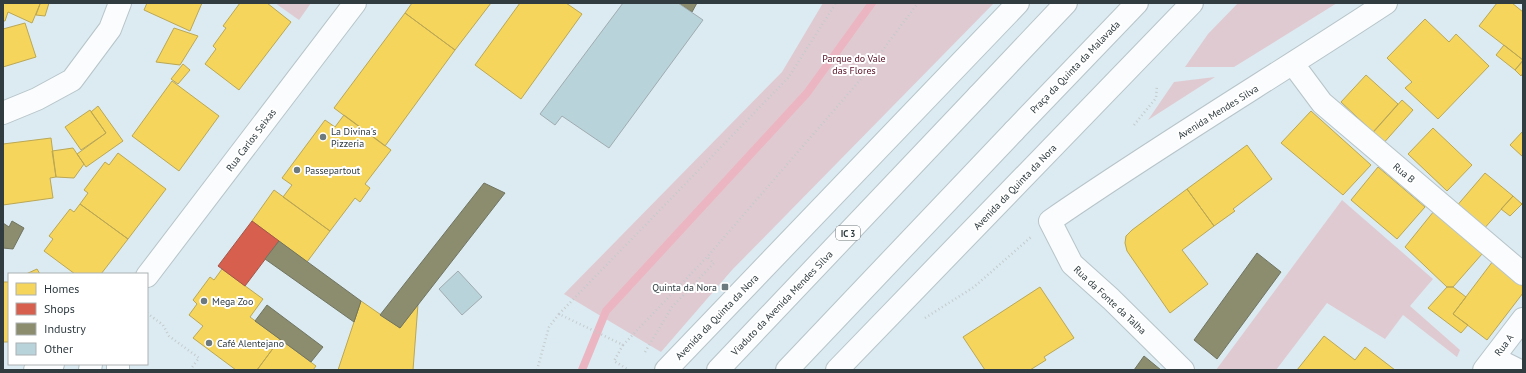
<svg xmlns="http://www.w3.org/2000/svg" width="1526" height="373" font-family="'PT Sans',sans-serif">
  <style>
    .green { fill: #e0cad1 }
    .homes { fill: #f6d55c; stroke: #bba754 }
    .shops { fill: #d6604d; stroke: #a45549 }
    .industry { fill: #8c8c6e; stroke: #707460 }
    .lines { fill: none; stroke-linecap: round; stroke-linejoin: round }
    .stream { stroke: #ebb6c1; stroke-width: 8 }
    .building { fill: #b9d3db; stroke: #a0acb0 }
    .minor-casing { stroke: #b7c4c9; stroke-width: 24 }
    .tertiary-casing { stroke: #b7c4c9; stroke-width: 24 }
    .secondary-casing { stroke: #b7c4c9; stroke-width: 24 }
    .primary-casing { stroke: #b7c4c9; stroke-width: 24 }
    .trunk-casing { stroke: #b7c4c9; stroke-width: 24 }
    .path { stroke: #c4cbcd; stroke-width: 2.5; stroke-dasharray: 1 3; stroke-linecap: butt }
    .minor { stroke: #fafcfd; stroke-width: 22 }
    .tertiary { stroke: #fafcfd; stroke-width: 22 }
    .secondary { stroke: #fafcfd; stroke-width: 22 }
    .primary { stroke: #fafcfd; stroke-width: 22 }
    .trunk { stroke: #fafcfd; stroke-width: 22 }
    .poi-dot { fill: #6c797e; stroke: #fff; stroke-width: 1.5 }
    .labels { text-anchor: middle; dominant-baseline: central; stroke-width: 4; stroke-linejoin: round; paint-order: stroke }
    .shield { fill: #fff; stroke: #6e7679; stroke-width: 1 }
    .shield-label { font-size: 9px; font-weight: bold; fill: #303c40 }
    .park-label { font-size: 10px; fill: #581025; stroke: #fff }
    .street-label { font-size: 10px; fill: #303c40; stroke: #fff }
    .poi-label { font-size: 10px; fill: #303c40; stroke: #fff; text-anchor: start }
  </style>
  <rect width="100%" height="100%" fill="#dbebf1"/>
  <!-- green -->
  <path class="green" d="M275 3H311L299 20Z
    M823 3H994L732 270 661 352 564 294 782 72Z
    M1238 3H1337L1234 67H1185L1208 34Z
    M1215 77 1148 120 1174 82Z
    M1342 200 1433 279 1410 306 1460 350 1457 357 1403 315 1385 339 1327 303 1276 370H1216Z"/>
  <!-- homes -->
  <path class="homes" d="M3 3H37L40 4 32 23 8 12 5 21H3Z
    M37 3H49L45 16 36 15 40 4Z
    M147 3H202L190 31 144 10Z
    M240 3H267L291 22 239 90 205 64 216 49 213 46 226 28 223 26Z
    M412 3H491L455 50 405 13Z
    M520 3H566L582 14 521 99 475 65Z
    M1497 3H1512L1523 12V60L1479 26Z
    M405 13 455 50 385 146 334 108Z
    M1425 19 1449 42 1456 34 1489 66 1438 119 1405 88 1412 82 1387 58Z
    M25 23 36 57 3 67V29Z
    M174 28 198 36 180 65 156 62Z
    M1504 45 1523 60 1515 70 1496 55Z
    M1523 61V73L1521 76 1515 70Z
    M183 64 190 70 178 84 171 79Z
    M1366 75 1398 104 1373 132 1341 102Z
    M172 81 219 116 179 171 132 136Z
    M1402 100 1413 110 1381 146 1370 136Z
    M98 106 123 141 86 167 77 154 106 133 91 112Z
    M90 110 106 133 81 150 65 127Z
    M1311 111 1371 165 1343 195 1281 143Z
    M344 115 391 150 365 184 370 188 360 202 355 198 330 231 283 197 292 185 282 178 325 120 335 127Z
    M1433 128 1472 165 1447 191 1408 154Z
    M1523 131V157L1510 145Z
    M51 138 56 177 50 178 53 198 3 205V144Z
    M1247 145 1272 179 1233 209 1235 211 1214 226 1187 189Z
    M73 148 84 164 74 178 56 177 52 151Z
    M118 153 166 189 128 239 80 204 88 193 84 190 105 162 109 165Z
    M1378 167 1425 207 1397 239 1351 200Z
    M1485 173 1513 196 1482 231 1455 208Z
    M1187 189 1214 226 1182 250 1208 284 1170 313 1127 251 1125 243 1126 236 1132 230Z
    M274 190 330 231 307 262 252 221Z
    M1513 196 1522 204 1510 216 1501 209Z
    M80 204 128 239 101 274H75L44 251 53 239 49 236 70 209 74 212Z
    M1434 211 1482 254 1453 287H1447L1405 247Z
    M1493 261 1523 284V293L1487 340 1453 314Z
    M37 269 40 274H26Z
    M222 269 263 299 250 317 280 339 257 370H236L193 338 203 326 189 315 197 304 193 300 210 277 214 280Z
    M3 282H9V342H3Z
    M1040 287 1074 338 1044 357 1046 360 1030 370H985L963 337Z
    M1447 287H1453L1466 297 1453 314 1468 325 1461 333 1428 308Z
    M361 301 400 328 418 304 413 370H338Z
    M1324 336 1355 360 1365 347 1395 370H1297Z
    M280 339 316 366 313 370H257Z"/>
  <!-- shops -->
  <path class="shops" d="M252 221 279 241 245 286 218 266Z"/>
  <!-- industry -->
  <path class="industry" d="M678 3H697L692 12Z
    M484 183 505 193 400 328 380 315Z
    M12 221 24 228 13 249 3 248V223L9 227Z
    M279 241 361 301 354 322 265 259Z
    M1257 253 1281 272 1217 359 1194 340Z
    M267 305 323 347 311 362 255 321Z
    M1144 356 1161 370H1134Z"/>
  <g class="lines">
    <!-- stream -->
    <path class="stream" d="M582 370 606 311 807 93 872 3"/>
  </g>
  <!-- building -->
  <path class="building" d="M623 3H678L703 20 609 148 562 116 555 125 540 114Z
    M458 271 482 297 462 315 439 289Z"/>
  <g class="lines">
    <defs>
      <path id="minor" d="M1293 64 1322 103 1523 274
        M3 113 37 99 72 80 110 29 120 3
        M1494 358 1518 370
        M118 364V370
        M1183 370 1111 299 1072 264 1050 221C1160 145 1275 76 1386 3
        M1484 370 1523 319"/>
      <path id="tertiary" d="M147 276 355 3
        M35 370 53 364
        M90 370 91 364"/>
      <path id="secondary" d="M666 370 1018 3
        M837 370 1192 3"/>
      <path id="primary" d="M978 96 1066 3
        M1014 131 1137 3"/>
      <path id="trunk" d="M718 370 978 96
        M787 370 1014 131"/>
    </defs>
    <!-- minor casing -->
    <use href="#minor" class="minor-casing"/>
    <!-- tertiary casing -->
    <use href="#tertiary" class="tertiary-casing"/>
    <!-- secondary casing -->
    <use href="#secondary" class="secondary-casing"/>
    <!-- primary casing -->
    <use href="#primary" class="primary-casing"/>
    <!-- trunk casing -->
    <use href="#trunk" class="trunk-casing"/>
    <!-- path -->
    <path class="path" d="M1134 125 1156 98 1157 85
      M147 313 163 325 169 336 199 358 190 370
      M559 314 788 78 836 3
      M925 318 974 287 1031 237
      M623 345 614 361 629 370
      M645 352 672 307 714 263 707 257
      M537 370 549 327 559 314 623 345 707 257 861 79 918 3"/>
    <!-- minor -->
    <use href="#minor" class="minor"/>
    <!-- tertiary -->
    <use href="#tertiary" class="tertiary"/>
    <!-- secondary -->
    <use href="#secondary" class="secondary"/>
    <!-- primary -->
    <use href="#primary" class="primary"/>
    <!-- trunk -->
    <use href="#trunk" class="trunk"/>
  </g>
  <!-- markers -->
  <g class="poi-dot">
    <circle cx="323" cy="137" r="4"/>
    <circle cx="297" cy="170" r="4"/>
    <rect x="721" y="283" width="8" height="8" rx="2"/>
    <circle cx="204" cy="301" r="4"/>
    <circle cx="209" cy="343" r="4"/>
  </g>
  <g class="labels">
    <!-- shield labels -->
    <rect class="shield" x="836" y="226" width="24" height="14" rx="3"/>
    <g class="shield-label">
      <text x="848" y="233">IC 3</text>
    </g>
    <!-- park labels -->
    <g class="park-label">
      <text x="854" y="58">Parque do Vale<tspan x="854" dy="12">das Flores</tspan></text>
    </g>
    <!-- street labels -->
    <g class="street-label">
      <text transform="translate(1075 67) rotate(-46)">Praça da Quinta da Malavada</text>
      <text transform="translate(1218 112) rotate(-32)">Avenida Mendes Silva</text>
      <text transform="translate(251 140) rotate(-53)">Rua Carlos Seixas</text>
      <text transform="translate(1404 173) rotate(40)">Rua B</text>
      <text transform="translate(1015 187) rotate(-46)">Avenida da Quinta da Nora</text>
      <text transform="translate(1110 300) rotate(43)">Rua da Fonte da Talha</text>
      <text transform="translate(782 303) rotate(-46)">Viaduto da Avenida Mendes Silva</text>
      <text transform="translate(717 317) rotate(-46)">Avenida da Quinta da Nora</text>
      <text transform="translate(1504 345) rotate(-53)">Rua A</text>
    </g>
    <!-- poi labels -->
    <g class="poi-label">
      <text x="331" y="131">La Divina's<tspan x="331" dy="12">Pizzeria</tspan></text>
      <text x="305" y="170">Passepartout</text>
      <text x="717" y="287" text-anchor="end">Quinta da Nora</text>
      <text x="212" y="301">Mega Zoo</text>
      <text x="217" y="343">Café Alentejano</text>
    </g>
  </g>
  <!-- border -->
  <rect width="1526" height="373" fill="none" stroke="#303c40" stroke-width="8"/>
  <!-- legend -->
  <rect x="8" y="273" width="140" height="92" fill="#ffffff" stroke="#acb1b3"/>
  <rect x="16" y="283" width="20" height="12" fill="#f6d55c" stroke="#acb1b3"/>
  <text x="44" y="293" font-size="12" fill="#303c40">Homes</text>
  <rect x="16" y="303" width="20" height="12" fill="#d6604d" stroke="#acb1b3"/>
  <text x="44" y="313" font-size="12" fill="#303c40">Shops</text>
  <rect x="16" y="323" width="20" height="12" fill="#8c8c6e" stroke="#acb1b3"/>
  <text x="44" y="333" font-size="12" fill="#303c40">Industry</text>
  <rect x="16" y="343" width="20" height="12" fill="#b9d3db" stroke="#acb1b3"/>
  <text x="44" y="353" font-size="12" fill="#303c40">Other</text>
</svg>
